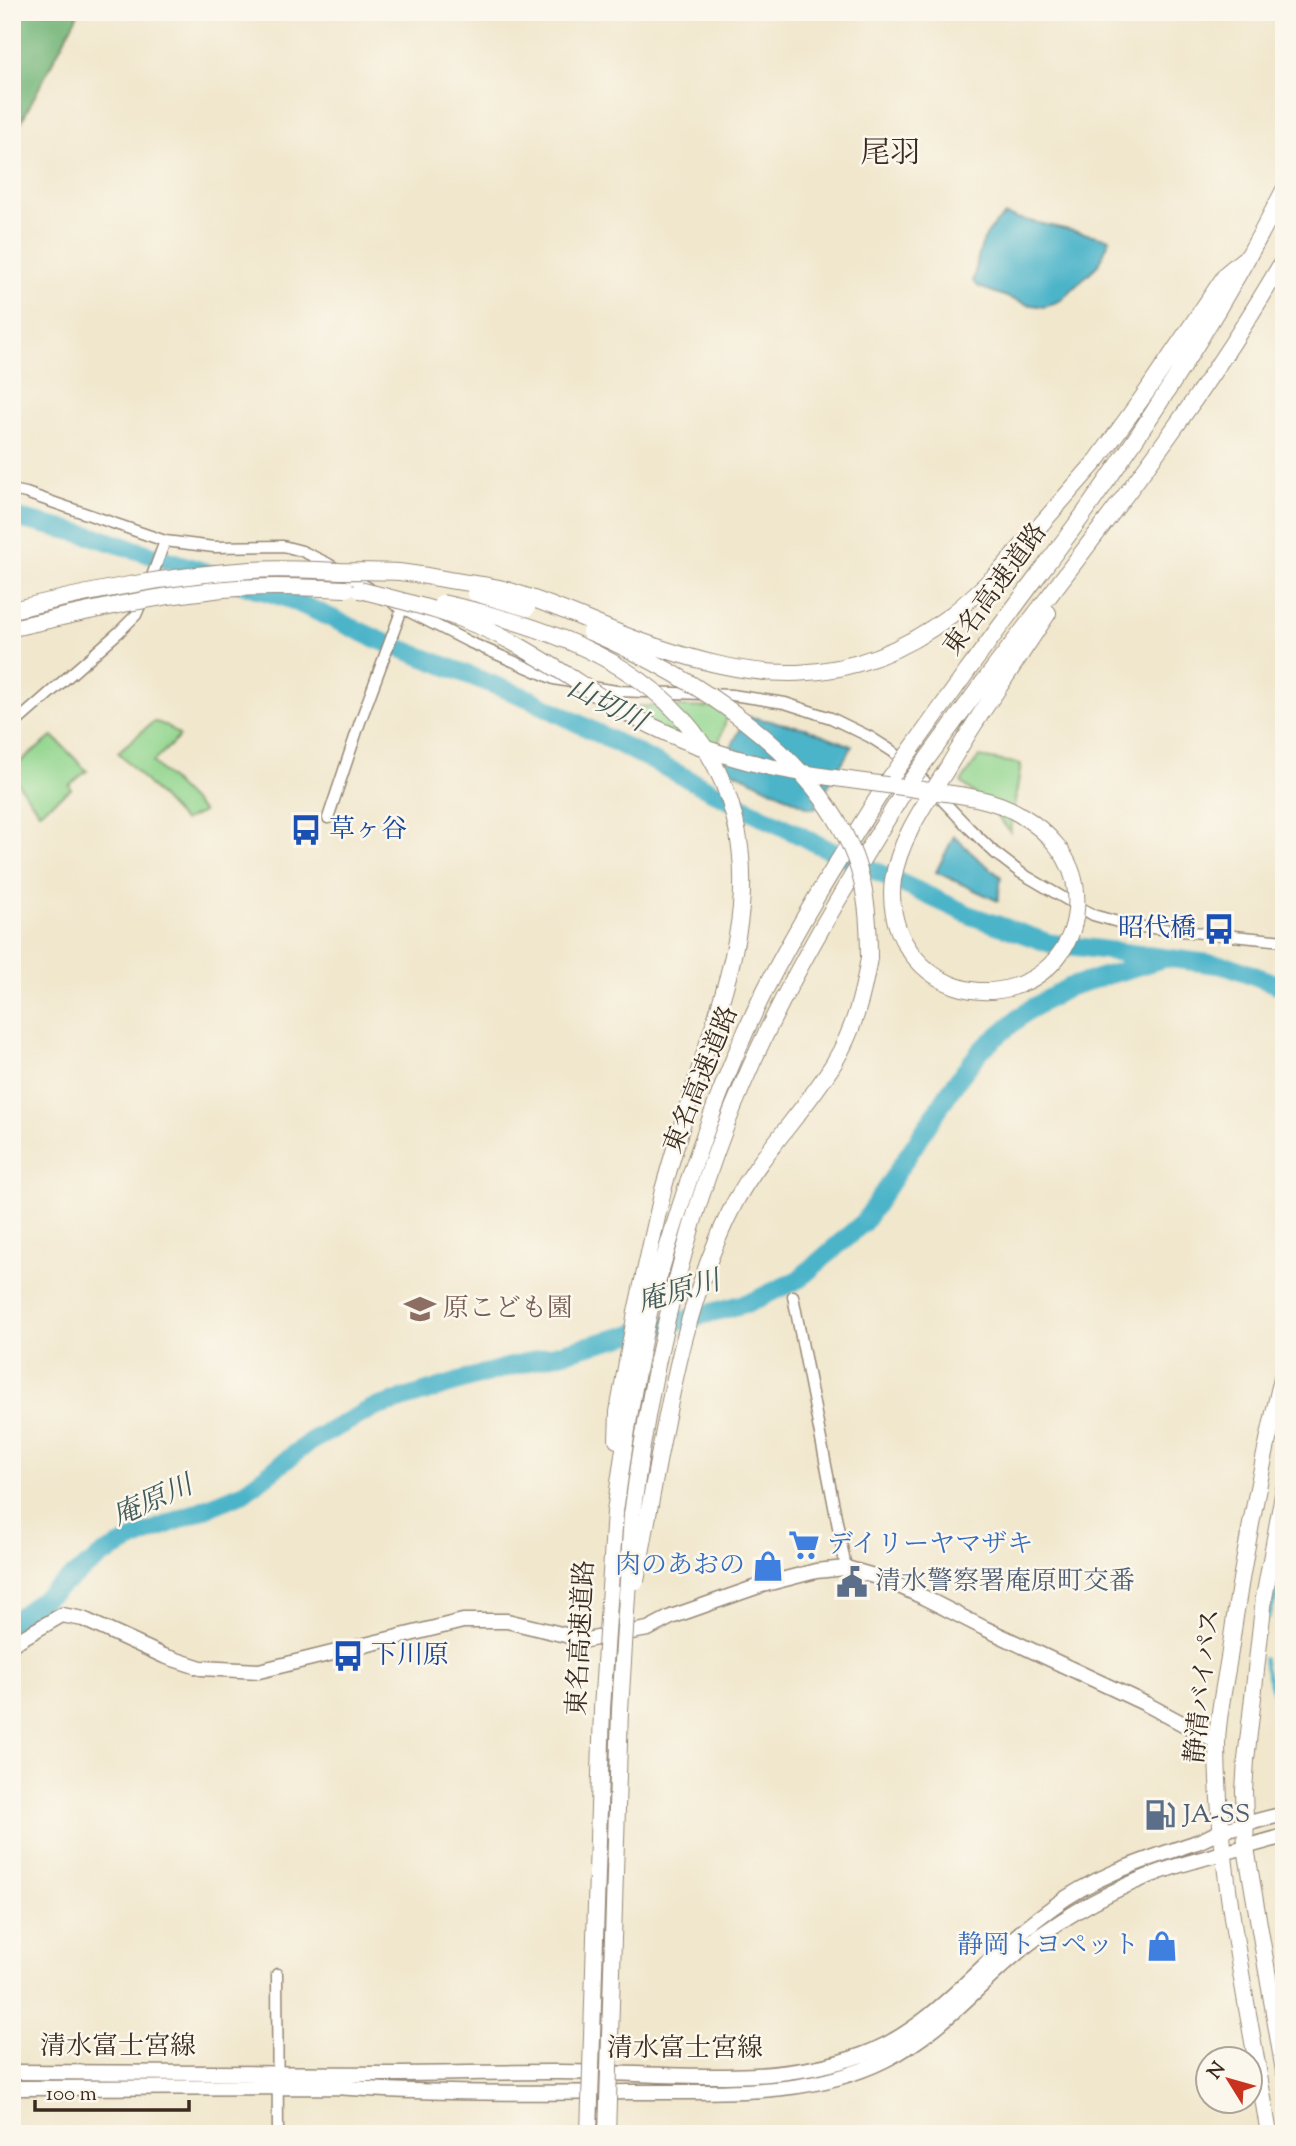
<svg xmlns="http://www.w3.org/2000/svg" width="1296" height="2146" font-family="'Sorts Mill Goudy','Noto Serif JP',serif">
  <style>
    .green { fill: #91d58e; stroke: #668056; stroke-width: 2 }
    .forest { fill: #74b679; stroke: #58704c; stroke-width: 2 }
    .water { fill: #4bb4c9; stroke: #436f74; stroke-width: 2 }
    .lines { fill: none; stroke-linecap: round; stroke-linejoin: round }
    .stream { stroke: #4bb4c9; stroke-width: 3.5 }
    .river { stroke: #4bb4c9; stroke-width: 19 }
    .minor-casing { stroke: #968876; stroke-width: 13 }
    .major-casing { stroke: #968876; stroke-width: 17 }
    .highway-casing { stroke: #968876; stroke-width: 18 }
    .minor { stroke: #fff; stroke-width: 10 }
    .major { stroke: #fff; stroke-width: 14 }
    .highway { stroke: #fff; stroke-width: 16 }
    .highway-bridge-casing { stroke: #968876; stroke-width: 18; stroke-linecap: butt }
    .highway-bridge { stroke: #fff; stroke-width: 16 }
    .labels { text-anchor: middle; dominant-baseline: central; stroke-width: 5; stroke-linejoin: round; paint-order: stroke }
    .street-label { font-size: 26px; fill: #3b2a1e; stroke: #fbf7ec }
    .transit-label { font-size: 26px; fill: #164399; stroke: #fbf7ec; text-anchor: start }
    .education-label { font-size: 26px; fill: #785e54; stroke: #fbf7ec; text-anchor: start }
    .shop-label { font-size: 26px; fill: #366cbe; stroke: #fbf7ec; text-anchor: end }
    .service-label { font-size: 26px; fill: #4e5e75; stroke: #fbf7ec; text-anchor: start }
    .water-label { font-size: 28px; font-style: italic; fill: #415a5a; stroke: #fbf7ec }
    .quarter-label { font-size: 30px; fill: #3b2a1e; stroke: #fbf7ec }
  </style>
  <rect width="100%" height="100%" fill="#fbf7ec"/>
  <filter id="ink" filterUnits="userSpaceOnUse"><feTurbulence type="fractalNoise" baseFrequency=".0143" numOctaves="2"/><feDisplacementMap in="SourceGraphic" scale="14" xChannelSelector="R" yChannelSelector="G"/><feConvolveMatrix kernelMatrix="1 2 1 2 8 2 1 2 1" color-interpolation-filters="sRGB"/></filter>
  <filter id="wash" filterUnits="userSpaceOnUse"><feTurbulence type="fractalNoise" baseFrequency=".00686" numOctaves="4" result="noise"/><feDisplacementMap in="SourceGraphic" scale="28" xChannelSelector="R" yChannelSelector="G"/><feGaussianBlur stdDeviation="1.57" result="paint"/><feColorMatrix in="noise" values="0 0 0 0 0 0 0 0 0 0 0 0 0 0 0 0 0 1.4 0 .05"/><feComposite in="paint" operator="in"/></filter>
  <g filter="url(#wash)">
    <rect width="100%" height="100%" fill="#f1e7cd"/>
    <!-- green -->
    <path class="green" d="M638 706 730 708 715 754 635 720Z
      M156 722 167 726 180 736 153 762 203 812 183 821 118 752 152 723Z
      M53 736 87 771 69 785 71 789 39 812 12 775V768Z
      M979 757 1021 764 1010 832 993 810 961 782Z"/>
    <!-- forest -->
    <path class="forest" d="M14 12H79L12 139V38H18Z"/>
    <!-- water -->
    <path class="water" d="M1005 215 1016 218 1110 239 1099 264 1061 300 1045 307 1026 304 979 287 973 281C980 250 979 237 1005 215Z
      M750 717 805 728 852 746 815 808H810L727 768 724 761 746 718Z
      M954 836 976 857 1001 877 998 901 936 872Z"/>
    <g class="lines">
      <!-- stream -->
      <path class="stream" d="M1269 1617 1284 1571
        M1264 1659C1266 1679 1277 1697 1284 1716"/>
      <!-- river -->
      <path class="river" d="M12 517 92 536 292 600 379 640 530 699 819 845 972 916 1049 943 1229 966 1284 987
        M12 1622 104 1554 149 1532 243 1493 311 1441 371 1409 483 1374 751 1302 799 1279 864 1222 956 1082 981 1050 1027 1011 1069 987 1165 958"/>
    </g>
  </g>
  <g filter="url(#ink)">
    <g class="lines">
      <defs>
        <path id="minor" d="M12 490 26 493 165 541 214 547 283 546 302 551 327 563 369 588
          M149 584 165 541
          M394 604 469 642 554 679 571 682
          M590 687 617 691 732 695 785 703 831 718 870 737 892 751 909 765 969 828 995 853 1021 873 1093 915 1132 926 1284 941
          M12 726 119 632 136 615 143 599
          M328 818 360 722 402 609
          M793 1296 846 1568
          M277 1974 278 2134"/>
        <path id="major" d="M12 1644 62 1615 83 1619 164 1656 201 1668 259 1671 463 1621H507L586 1640 648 1629 671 1617 762 1585 816 1571 846 1568 884 1579 923 1597 984 1628 1146 1704 1217 1742
          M12 2072C136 2072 260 2073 384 2074 440 2074 497 2072 553 2072 655 2071 763 2090 862 2055 927 2032 970 1975 1021 1932 1031 1923 1042 1915 1053 1907 1096 1875 1145 1860 1194 1843 1205 1840 1214 1833 1225 1830 1244 1824 1264 1819 1284 1814
          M12 2088 334 2087C432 2094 531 2093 630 2092 714 2091 807 2099 885 2060 950 2028 987 1971 1045 1932 1085 1904 1130 1881 1177 1866 1212 1855 1248 1847 1284 1836"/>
        <path id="highway" d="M1002 569 1098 459 1145 394 1227 273 1244 259
          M966 673C1004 620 1044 568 1083 515 1157 411 1226 303 1284 190
          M982 684C1087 545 1197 410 1284 259
          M995 693 1048 613
          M617 1440 618 1412 636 1312 663 1190
          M1284 1489 1264 1598 1246 1760 1244 1791 1246 1848 1284 2071
          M615 1512C624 1445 634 1379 649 1313 658 1277 669 1242 680 1207 704 1132 731 1059 765 990 803 915 848 845 892 775
          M632 1515C651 1368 684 1221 743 1084 788 978 849 880 910 782
          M648 1515C668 1410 685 1298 735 1202 763 1151 804 1112 834 1063 854 1030 863 995 869 958
          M1269 2134C1248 2005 1218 1876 1217 1745 1217 1717 1226 1679 1230 1651 1243 1556 1262 1463 1284 1369"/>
      </defs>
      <!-- minor casing -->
      <use href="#minor" class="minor-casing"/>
      <!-- major casing -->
      <use href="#major" class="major-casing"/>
      <!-- highway casing -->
      <use href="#highway" class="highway-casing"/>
      <!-- minor -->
      <use href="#minor" class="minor"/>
      <!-- major -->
      <use href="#major" class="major"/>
      <!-- highway -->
      <use href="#highway" class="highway"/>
      <defs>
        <path id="highway-bridge" d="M360 590C412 603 465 616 512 642 549 662 584 687 620 709 666 736 718 755 770 767 818 777 867 782 916 789 950 794 989 796 1019 814 1048 831 1073 857 1076 892 1084 990 958 1029 906 945 894 926 890 902 893 880 899 841 924 805 945 772 961 745 977 718 995 693
          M475 593 527 608
          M442 603C568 630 702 680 735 820 744 857 744 898 737 936 728 986 710 1035 695 1084 683 1119 673 1155 663 1190
          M12 610C91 591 170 575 251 570 281 568 311 570 341 571 360 571 380 571 399 572 418 574 437 578 456 581 472 584 488 585 503 589 549 602 592 623 637 640 753 682 846 694 951 615 969 601 985 585 1002 569
          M12 628C77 614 141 598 207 591 253 585 299 587 346 589
          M590 632C689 674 817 754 855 858 867 891 869 924 869 958
          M895 772 966 673
          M910 782 982 684
          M636 1581 648 1515
          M589 2134 602 1709 615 1512
          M607 2134 620 1710 632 1515"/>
      </defs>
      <!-- highway-bridge casing -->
      <use href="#highway-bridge" class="highway-bridge-casing"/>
      <!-- highway-bridge -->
      <use href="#highway-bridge" class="highway-bridge"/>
    </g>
  </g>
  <!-- icons -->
  <defs>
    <symbol id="bus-bare" viewBox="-9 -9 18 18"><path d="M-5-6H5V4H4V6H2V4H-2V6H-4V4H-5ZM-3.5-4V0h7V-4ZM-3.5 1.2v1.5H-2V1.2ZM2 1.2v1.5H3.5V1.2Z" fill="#1a4fb4" stroke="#fbf7ec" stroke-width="2.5" paint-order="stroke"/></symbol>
    <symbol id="school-bare" viewBox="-9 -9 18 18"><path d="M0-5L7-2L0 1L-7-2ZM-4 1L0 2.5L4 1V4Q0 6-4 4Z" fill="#8d6e63" stroke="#fbf7ec" stroke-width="2.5" paint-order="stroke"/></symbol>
    <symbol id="supermarket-bare" viewBox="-9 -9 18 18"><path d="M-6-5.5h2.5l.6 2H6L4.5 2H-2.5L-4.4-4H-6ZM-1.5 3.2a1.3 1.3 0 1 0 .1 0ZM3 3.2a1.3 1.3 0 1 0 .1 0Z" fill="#3f7fe0" stroke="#fbf7ec" stroke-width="2.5" paint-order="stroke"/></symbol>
    <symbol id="shop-bare" viewBox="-9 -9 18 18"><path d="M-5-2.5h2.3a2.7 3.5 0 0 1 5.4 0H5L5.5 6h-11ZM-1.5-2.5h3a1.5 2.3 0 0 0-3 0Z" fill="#3f7fe0" stroke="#fbf7ec" stroke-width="2.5" paint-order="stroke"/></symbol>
    <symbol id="civic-bare" viewBox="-9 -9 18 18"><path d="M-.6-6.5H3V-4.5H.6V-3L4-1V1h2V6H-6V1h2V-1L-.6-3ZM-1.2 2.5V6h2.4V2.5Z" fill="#5c6f8a" stroke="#fbf7ec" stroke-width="2.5" paint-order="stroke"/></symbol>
    <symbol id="fuel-bare" viewBox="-9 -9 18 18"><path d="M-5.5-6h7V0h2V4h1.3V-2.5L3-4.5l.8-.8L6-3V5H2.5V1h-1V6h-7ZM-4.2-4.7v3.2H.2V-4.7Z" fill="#5c6f8a" stroke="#fbf7ec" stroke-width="2.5" paint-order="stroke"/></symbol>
  </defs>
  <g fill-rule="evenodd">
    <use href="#bus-bare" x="284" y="808" width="44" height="44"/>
    <use href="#bus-bare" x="1197" y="907" width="44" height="44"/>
    <use href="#school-bare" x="398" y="1287" width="44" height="44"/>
    <use href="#supermarket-bare" x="782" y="1523" width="44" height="44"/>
    <use href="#shop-bare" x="746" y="1544" width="44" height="44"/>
    <use href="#civic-bare" x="830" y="1560" width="44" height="44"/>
    <use href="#bus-bare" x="326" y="1634" width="44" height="44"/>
    <use href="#fuel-bare" x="1138" y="1793" width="44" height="44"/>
    <use href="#shop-bare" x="1140" y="1924" width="44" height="44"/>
  </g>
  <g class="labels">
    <!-- street labels -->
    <g class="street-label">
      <text transform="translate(996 590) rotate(-54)">東名高速道路</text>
      <text transform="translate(702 1080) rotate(-68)">東名高速道路</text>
      <text transform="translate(582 1638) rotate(-87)">東名高速道路</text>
      <text transform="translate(1204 1686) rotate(-84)">静清バイパス</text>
      <text x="118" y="2047">清水富士宮線</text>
      <text x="685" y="2049">清水富士宮線</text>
    </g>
    <!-- transit labels -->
    <g class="transit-label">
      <text x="329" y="830">草ヶ谷</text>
      <text x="1196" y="929" text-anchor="end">昭代橋</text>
      <text x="371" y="1656">下川原</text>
    </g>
    <!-- education labels -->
    <g class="education-label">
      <text x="443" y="1309">原こども園</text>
    </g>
    <!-- shop labels -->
    <g class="shop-label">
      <text x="827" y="1545" text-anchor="start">デイリーヤマザキ</text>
      <text x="745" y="1566">肉のあおの</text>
      <text x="1139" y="1946">静岡トヨペット</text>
    </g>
    <!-- service labels -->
    <g class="service-label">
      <text x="875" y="1582">清水警察署庵原町交番</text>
      <text x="1183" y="1815">JA-SS</text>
    </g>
    <!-- water labels -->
    <g class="water-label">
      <text transform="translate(606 706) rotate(27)">山切川</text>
      <text transform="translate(679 1293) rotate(-16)">庵原川</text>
      <text transform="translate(153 1502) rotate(-24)">庵原川</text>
    </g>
    <!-- quarter labels -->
    <g class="quarter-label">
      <text x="890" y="154">尾羽</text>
    </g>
  </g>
  <!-- margin -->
  <rect width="1296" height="2146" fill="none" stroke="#fbf7ec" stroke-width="42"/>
  <!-- north arrow -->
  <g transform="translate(1229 2080) rotate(307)"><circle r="33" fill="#fbf7ec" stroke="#aea59a" stroke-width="2"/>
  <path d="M0-5L12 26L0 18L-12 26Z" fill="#c8321e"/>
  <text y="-10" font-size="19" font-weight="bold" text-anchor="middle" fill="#3b2a1e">N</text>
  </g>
  <!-- scale -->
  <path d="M35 2100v10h154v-10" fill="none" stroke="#3b2a1e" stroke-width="3.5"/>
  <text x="46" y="2100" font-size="21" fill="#3b2a1e" stroke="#fbf7ec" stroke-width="5" paint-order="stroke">100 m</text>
</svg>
